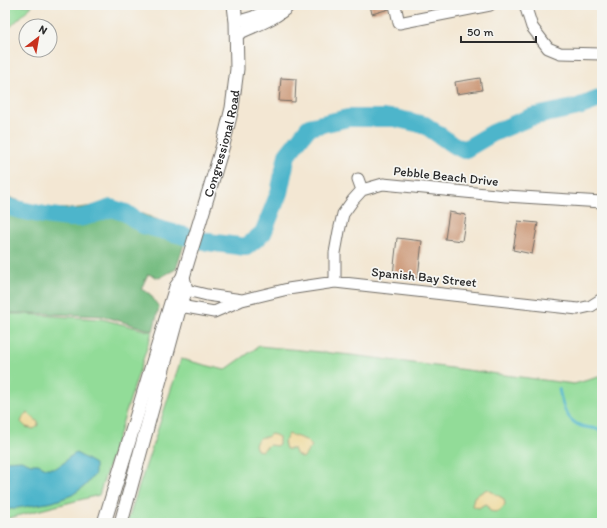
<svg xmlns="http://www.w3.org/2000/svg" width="607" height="528" font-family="Itim,sans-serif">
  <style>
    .green { fill: #92dc98; stroke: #5e8462 }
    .forest { fill: #75bc80; stroke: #507456 }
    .sand { fill: #eeda9e; stroke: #8c8264 }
    .water { fill: #4db5cb; stroke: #3c707b }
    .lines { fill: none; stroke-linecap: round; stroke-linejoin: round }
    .stream { stroke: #4db5cb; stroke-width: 3 }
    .river { stroke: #4db5cb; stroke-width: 18 }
    .building { fill: #cc9978 }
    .minor-casing { stroke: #716d66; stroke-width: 13 }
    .major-casing { stroke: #716d66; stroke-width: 15 }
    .minor { stroke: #fff; stroke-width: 11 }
    .major { stroke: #fff; stroke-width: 13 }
    .labels { text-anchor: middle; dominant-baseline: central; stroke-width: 3.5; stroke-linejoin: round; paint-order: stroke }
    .street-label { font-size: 13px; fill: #2b2b2b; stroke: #f6f6f2 }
  </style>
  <rect width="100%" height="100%" fill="#f6f6f2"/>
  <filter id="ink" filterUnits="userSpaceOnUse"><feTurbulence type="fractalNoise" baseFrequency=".025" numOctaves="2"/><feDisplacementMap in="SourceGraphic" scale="8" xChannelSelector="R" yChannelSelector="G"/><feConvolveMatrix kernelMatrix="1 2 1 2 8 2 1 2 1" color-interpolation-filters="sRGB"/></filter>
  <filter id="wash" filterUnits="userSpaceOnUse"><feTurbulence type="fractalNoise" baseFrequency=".012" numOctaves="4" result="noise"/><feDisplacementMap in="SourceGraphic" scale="16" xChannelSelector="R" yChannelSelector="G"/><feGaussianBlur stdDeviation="0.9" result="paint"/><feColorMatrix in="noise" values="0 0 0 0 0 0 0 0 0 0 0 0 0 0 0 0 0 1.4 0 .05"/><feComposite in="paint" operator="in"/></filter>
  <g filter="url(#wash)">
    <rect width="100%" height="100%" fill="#f3e7d3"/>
    <!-- green -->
    <path class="green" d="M5 5H33L5 32Z
      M5 314H24L102 319 152 332 99 495 5 519Z
      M259 346 351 355 574 384 602 376V523H127L181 359 225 370Z"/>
    <!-- forest -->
    <path class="forest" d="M5 196 40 208 71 209 94 206 111 201 188 232 176 269 159 278 148 274 141 289 150 294 159 307 153 331 103 316 27 313H5Z"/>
    <!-- sand -->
    <path class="sand" d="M28 413 38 422V425L34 429 26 427 21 422 24 415Z
      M271 434 275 435 279 437V444L276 446 269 445 262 451 257 450 255 445C258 438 260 437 267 437Z
      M289 434 306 440 312 446 303 458 297 455 294 449H286L284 442Z
      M487 489 504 499 505 504C501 511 498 513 490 511L487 504 483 505 479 508 472 506 474 497Z"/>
    <!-- water -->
    <path class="water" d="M76 453 95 464V474L85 486 72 495 53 502 5 510V461L21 460 31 464H38L46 468H56L65 462 68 458Z"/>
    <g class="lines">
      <!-- stream -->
      <path class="stream" d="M559 389C562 403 565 420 581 426 589 429 595 426 602 432"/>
      <!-- river -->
      <path class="river" d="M5 206C27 212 51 218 75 218 87 218 100 212 111 208L126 213 143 225 208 242 246 247 263 233 279 193 287 155 309 127 348 118H394L425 125 452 144 464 150 493 133 531 117 578 107 602 98"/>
    </g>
    <g id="blocks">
      <!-- building -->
      <path class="building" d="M370 5H388L389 9 372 14Z
        M281 78 296 79 295 102 279 101Z
        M480 78 482 90 457 94 455 82Z
        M449 212 466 215 462 241 445 239Z
        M518 221 538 223 532 254 513 250Z
        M397 238 422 241 418 278 393 275Z"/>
    </g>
  </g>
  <g filter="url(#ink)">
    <use href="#blocks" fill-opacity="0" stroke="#716d66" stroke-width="1"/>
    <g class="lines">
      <defs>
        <path id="minor" d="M395 5 399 23 490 5
          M525 5 532 27 548 48 560 53 602 54
          M236 22 253 17 279 5
          M236 35C254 26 276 20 290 5
          M358 179 362 190
          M335 282V253L339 231 343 214 353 200 362 190 383 184 506 196 602 202
          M178 288 207 295 242 300
          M172 304 180 306 214 312 242 300 288 289 335 282 578 309 591 306 602 299"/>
        <g id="major">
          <path id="s1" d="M104 523 171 303 176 287 183 277 223 145 232 108 237 69 236 22 234 5"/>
          <path d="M121 523 180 306 186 290 183 277"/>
        </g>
      </defs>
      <!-- minor casing -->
      <use href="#minor" class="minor-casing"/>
      <!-- major casing -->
      <use href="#major" class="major-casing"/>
      <!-- minor -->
      <use href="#minor" class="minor"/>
      <!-- major -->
      <use href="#major" class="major"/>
    </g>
  </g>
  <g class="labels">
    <!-- street labels -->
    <g class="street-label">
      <text stroke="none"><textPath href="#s1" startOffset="398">Congressional Road</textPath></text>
      <text transform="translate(446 176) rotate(6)">Pebble Beach Drive</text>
      <text transform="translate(424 277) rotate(6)">Spanish Bay Street</text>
    </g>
  </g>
  <!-- margin -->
  <rect width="607" height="528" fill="none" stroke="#f6f6f2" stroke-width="20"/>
  <!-- north arrow -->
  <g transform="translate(38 38) rotate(31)"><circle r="19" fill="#f6f6f2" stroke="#a5a5a2"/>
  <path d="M0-3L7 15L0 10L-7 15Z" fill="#c8321e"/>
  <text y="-6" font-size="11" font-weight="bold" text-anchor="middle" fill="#2b2b2b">N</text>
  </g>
  <!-- scale -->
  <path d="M461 36v6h75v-6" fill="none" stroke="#2b2b2b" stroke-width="2"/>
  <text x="467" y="36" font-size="12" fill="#2b2b2b" stroke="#f6f6f2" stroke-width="3" paint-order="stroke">50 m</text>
</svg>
